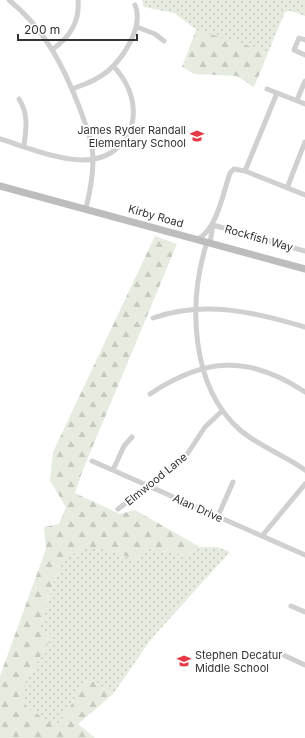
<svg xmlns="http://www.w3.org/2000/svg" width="305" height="738" font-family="Inter,sans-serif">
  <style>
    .forest { fill: url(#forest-firs) }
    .park { fill: url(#park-dots) }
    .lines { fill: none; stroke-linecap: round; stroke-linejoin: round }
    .street { stroke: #d0d0d0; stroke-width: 5 }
    .secondary { stroke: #bdbdbd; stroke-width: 7 }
    .labels { text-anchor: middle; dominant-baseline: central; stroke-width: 4; stroke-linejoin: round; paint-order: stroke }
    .poi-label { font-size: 11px; fill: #333; stroke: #fff; text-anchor: end }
    .street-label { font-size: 11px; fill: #333; stroke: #fff }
  </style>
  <defs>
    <pattern id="forest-firs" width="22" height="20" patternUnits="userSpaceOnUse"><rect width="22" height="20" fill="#e6ecdf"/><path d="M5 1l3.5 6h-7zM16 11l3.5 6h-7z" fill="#c6cbc0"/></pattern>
    <pattern id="park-dots" width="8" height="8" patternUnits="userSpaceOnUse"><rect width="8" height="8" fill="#e6ecdf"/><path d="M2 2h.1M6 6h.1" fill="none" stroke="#c6cbc0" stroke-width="1.8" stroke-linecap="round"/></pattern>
  </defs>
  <rect width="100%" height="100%" fill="#fff"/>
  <!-- forest -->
  <path class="forest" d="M305 0 302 7 285 12 254 87 237 76 195 74 182 67 200 19Z
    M155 236 177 244 82 472 75 493 120 514 135 510 200 547 185 555 144 548 138 561 103 548 63 561 54 580 40 628 53 636 26 681 57 727 88 678 113 694 78 724 95 738H0V676L46 549 44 527 59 524 66 507 50 481 53 452Z"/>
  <!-- park -->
  <path class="park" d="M142 0H305V16L285 9 268 52 197 30 174 13 144 7Z
    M200 547H218L230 552 152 638 113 694 88 678 57 727 26 707 22 693 26 681 53 636 40 628 54 580 63 560 83 549 103 548 138 561 144 548 185 555Z"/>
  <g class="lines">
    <!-- street -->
    <path class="street" d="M9 0C45 29 64 67 80 109 86 126 93 142 93 160 93 176 90 192 86 208
      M137 27 155 34 164 41
      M305 40 299 38 294 50 305 55
      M53 49C70 37 80 21 78 0
      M72 89C85 84 97 80 108 71 124 57 144 26 135 5
      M267 89 305 104
      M19 99C29 115 26 129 24 146
      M297 100 305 81
      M0 139C34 149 92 177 120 145 127 138 132 128 133 118 135 99 127 80 113 66
      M245 171 277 93
      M287 188 305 142
      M213 225 305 251
      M198 239C217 229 223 193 230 173L234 169 245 171 305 195
      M207 242C188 302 190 386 240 430 260 447 284 455 305 470
      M210 243 213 225
      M153 318C204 300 255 312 305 327
      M150 394C205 357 249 355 305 392
      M92 461 305 555
      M113 470 124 446 132 437
      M118 509 184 459 205 427 222 411
      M218 516 233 482
      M262 536 305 484
      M291 606 305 612
      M281 654 305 665"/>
    <!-- secondary -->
    <path class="secondary" d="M0 186 305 269"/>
  </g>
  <!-- icons -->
  <defs>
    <symbol id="school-bare" viewBox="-9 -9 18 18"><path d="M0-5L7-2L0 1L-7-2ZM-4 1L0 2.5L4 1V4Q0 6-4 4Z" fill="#e63946" stroke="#fff" stroke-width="2.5" paint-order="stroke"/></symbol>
  </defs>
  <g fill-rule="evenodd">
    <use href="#school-bare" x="187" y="126" width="20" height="20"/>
    <use href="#school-bare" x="174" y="651" width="20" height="20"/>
  </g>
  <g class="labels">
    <!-- poi labels -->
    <g class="poi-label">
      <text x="186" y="130">James Ryder Randall<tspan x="186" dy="13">Elementary School</tspan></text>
      <text x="195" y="655" text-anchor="start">Stephen Decatur<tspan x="195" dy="13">Middle School</tspan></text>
    </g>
    <!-- street labels -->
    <g class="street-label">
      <text transform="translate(156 216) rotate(16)">Kirby Road</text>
      <text transform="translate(259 238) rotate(16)">Rockfish Way</text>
      <text transform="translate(156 479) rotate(-39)">Elmwood Lane</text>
      <text transform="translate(198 508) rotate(24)">Alan Drive</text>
    </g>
  </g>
  <!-- scale -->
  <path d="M18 34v6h119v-6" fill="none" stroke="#333333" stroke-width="2"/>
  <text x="24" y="34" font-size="12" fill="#333333" stroke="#ffffff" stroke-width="3" paint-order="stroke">200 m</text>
</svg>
